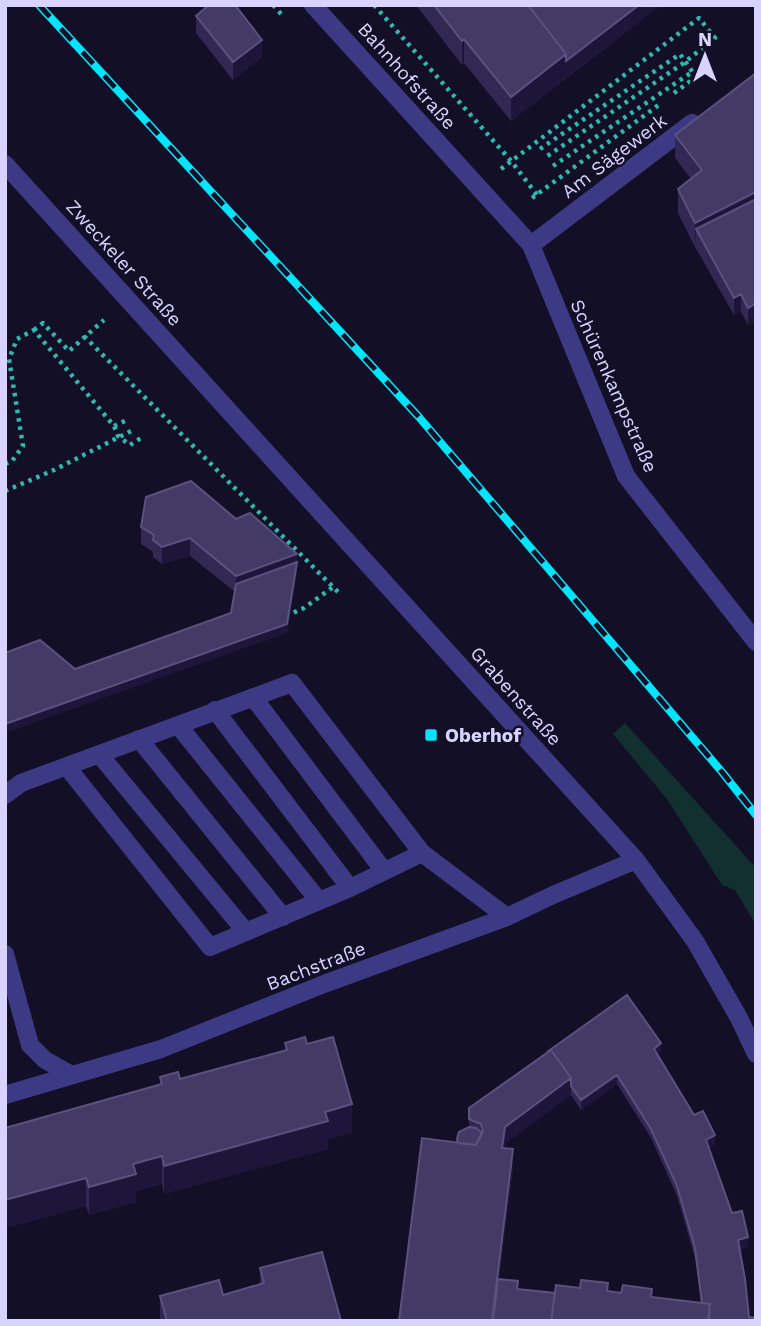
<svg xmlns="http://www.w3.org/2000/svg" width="761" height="1326" font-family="'Work Sans',sans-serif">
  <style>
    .green { fill: #12302f }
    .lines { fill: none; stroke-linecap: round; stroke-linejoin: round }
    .path { stroke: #2fb8b0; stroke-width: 4.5; stroke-dasharray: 3.5 5; stroke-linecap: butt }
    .minor { stroke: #3d3a85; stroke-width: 18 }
    .rail-casing { stroke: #00e5ff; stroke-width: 8 }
    .rail { stroke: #130f26; stroke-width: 5; stroke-dasharray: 16; stroke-linecap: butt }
    .wall { fill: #312854; fill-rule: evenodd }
    .shaded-wall { fill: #1d163a }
    .building { fill: #433a66; stroke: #5a527e; stroke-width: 2 }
    .poi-dot { fill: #00e5ff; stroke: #130f26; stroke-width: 2.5 }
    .labels { text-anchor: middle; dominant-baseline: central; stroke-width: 5; stroke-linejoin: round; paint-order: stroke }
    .street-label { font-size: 19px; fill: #d9d4ff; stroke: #130f26 }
    .poi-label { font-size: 19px; font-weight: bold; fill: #d9d4ff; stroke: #130f26; text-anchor: start }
  </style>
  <rect width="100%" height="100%" fill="#130f26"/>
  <!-- green -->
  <path class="green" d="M625 723 756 868V925L735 890 722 885 667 799 613 734Z"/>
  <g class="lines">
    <!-- path -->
    <path class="path" d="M273 5 282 15
      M374 5 512 162 537 195
      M540 149 680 54 696 77 670 96
      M553 166 692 72
      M501 169 699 18 715 38 685 62 546 157
      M532 198 660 104
      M34 330 43 323 69 351 104 320
      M84 336 341 595
      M114 426 129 419
      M5 464 12 461 23 446 9 359 17 339 34 330 114 426 118 436 130 445 141 438
      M5 491 54 470 135 429
      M286 616 304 608 333 587"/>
    <!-- minor -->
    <path class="minor" d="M313 5 531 245 626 476 756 642
      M5 164 636 860 695 941 739 1018 756 1054
      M531 245 692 123
      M253 697 384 871
      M215 710 350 888
      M178 725 319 901
      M139 739 283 917
      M99 754 246 932
      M67 767 210 947 350 888 422 853
      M5 795 21 783 292 683 422 853 507 917
      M5 954 30 1045 45 1060 72 1075
      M5 1095 161 1049 324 984 507 917 553 895 636 860"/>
    <defs>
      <path id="rail" d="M39 5 418 416 722 772 756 815"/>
    </defs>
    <!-- rail casing -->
    <use href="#rail" class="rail-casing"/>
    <!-- rail -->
    <use href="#rail" class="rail"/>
  </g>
  <!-- wall -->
  <path class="wall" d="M416 5H661L511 121 464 63 462 65Z
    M196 16 262 57 233 80 196 33Z
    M756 73V324L755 322 748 325 741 312 734 315 695 247 678 213V189L691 179 675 158V135Z
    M146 497 297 571 287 633 75 669 231 613 235 592 190 556 162 564 153 557V552L141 544V527Z
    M285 1043 307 1044 352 1132 328 1139V1149L164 1194 162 1184 136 1191V1202L89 1215 86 1206 5 1228 160 1084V1077L180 1079 285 1050Z
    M661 1052 658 1055 694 1115 715 1145 709 1148 732 1213 748 1247 740 1249 749 1317 399 1321 457 1142V1139L469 1127V1108ZM617 1084 651 1138 677 1196 695 1258 701 1303 608 1292 555 1293 518 1289 499 1279 513 1167 504 1148 505 1144 571 1095 581 1110Z
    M260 1268 341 1321H160V1296L223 1295 260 1284Z"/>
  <!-- shaded-wall -->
  <path class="shaded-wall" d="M639 5H661L566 78V61Z
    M464 39V63L462 65V41Z
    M262 40V57L233 80V62Z
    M566 54V78L511 121V97Z
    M756 192V216L696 229 695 247V223Z
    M741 294V312L734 315V298Z
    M755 304V322L748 325V308Z
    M190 538V556L162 564V547Z
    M297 554V571L287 633 5 733V724L287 624 236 594V576Z
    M661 1043V1052L654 1058V1049Z
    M617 1075V1084L581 1110V1100Z
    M571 1078V1095L505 1144 502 1165V1148L505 1127Z
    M352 1104V1132L328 1139V1149L164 1194V1166Z
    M715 1135V1145L706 1149V1140Z
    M513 1149V1167L494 1321H492Z
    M162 1156V1184L136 1191V1202L89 1215V1187L133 1164Z
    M86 1178V1206L5 1228V1200Z
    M748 1237V1247L738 1249V1240Z"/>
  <!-- building -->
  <path class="building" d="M209 5H235L262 40 233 62 196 16Z
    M434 5H528L566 54 511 97 464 39 462 41Z
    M528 5H639L566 61V54Z
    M756 73V192L695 223 678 189 702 170 675 135Z
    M756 199V307L755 304 748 308 741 294 734 298 696 229Z
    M191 481 236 519 250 513 297 554 236 576 190 538 162 547 153 540 154 535 141 527 146 497Z
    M297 562 287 624 5 724V653L40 640 75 669 231 613 236 584Z
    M627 995 661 1043 654 1049 694 1115 703 1111 715 1135 706 1140 732 1213 742 1211 748 1237 738 1240 745 1279 749 1317 756 1318V1321H709L710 1304 702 1303 695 1248 677 1186 651 1129 617 1075 581 1100 571 1086V1078L551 1050 547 1052Z
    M305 1037 307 1044 333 1037 352 1104 325 1112 328 1121 164 1166 162 1156 133 1164 136 1174 89 1187 86 1178 5 1200V1128L162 1084 160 1077 178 1072 180 1079 287 1050 285 1043Z
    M551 1050 571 1078 505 1127 502 1148 513 1149 492 1321H399L422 1138 476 1145 483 1132 481 1124 469 1119V1108Z
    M469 1127 476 1128 481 1132V1135L476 1145 458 1143 457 1139 459 1132Z
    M322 1252 341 1321H167L160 1296 219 1280 223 1295 264 1283 260 1268Z
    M498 1279 518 1281 517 1289 555 1293 551 1321H493Z
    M581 1280 608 1283 607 1291 621 1293 623 1285 652 1289 651 1297 710 1304 708 1321H551L556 1285 580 1288Z"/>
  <!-- markers -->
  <rect class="poi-dot" x="424" y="728" width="14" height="14" rx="3.5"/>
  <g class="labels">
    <!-- street labels -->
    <g class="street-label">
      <text transform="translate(407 76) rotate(48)">Bahnhofstraße</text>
      <text transform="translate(614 156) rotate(-37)">Am Sägewerk</text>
      <text transform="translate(124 263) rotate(48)">Zweckeler Straße</text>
      <text transform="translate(614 386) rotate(66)">Schürenkampstraße</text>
      <text transform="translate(516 696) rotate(48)">Grabenstraße</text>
      <text transform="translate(316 966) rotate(-21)">Bachstraße</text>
    </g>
    <!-- poi labels -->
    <g class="poi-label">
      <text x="445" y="735">Oberhof</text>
    </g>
  </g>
  <!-- border -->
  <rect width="761" height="1326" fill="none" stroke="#d9d4ff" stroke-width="14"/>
  <!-- north arrow -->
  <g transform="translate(705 56)" stroke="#130f26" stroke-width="5" paint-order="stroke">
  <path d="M0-5L12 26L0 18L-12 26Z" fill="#d9d4ff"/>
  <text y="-10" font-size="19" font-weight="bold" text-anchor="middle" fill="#d9d4ff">N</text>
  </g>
</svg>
